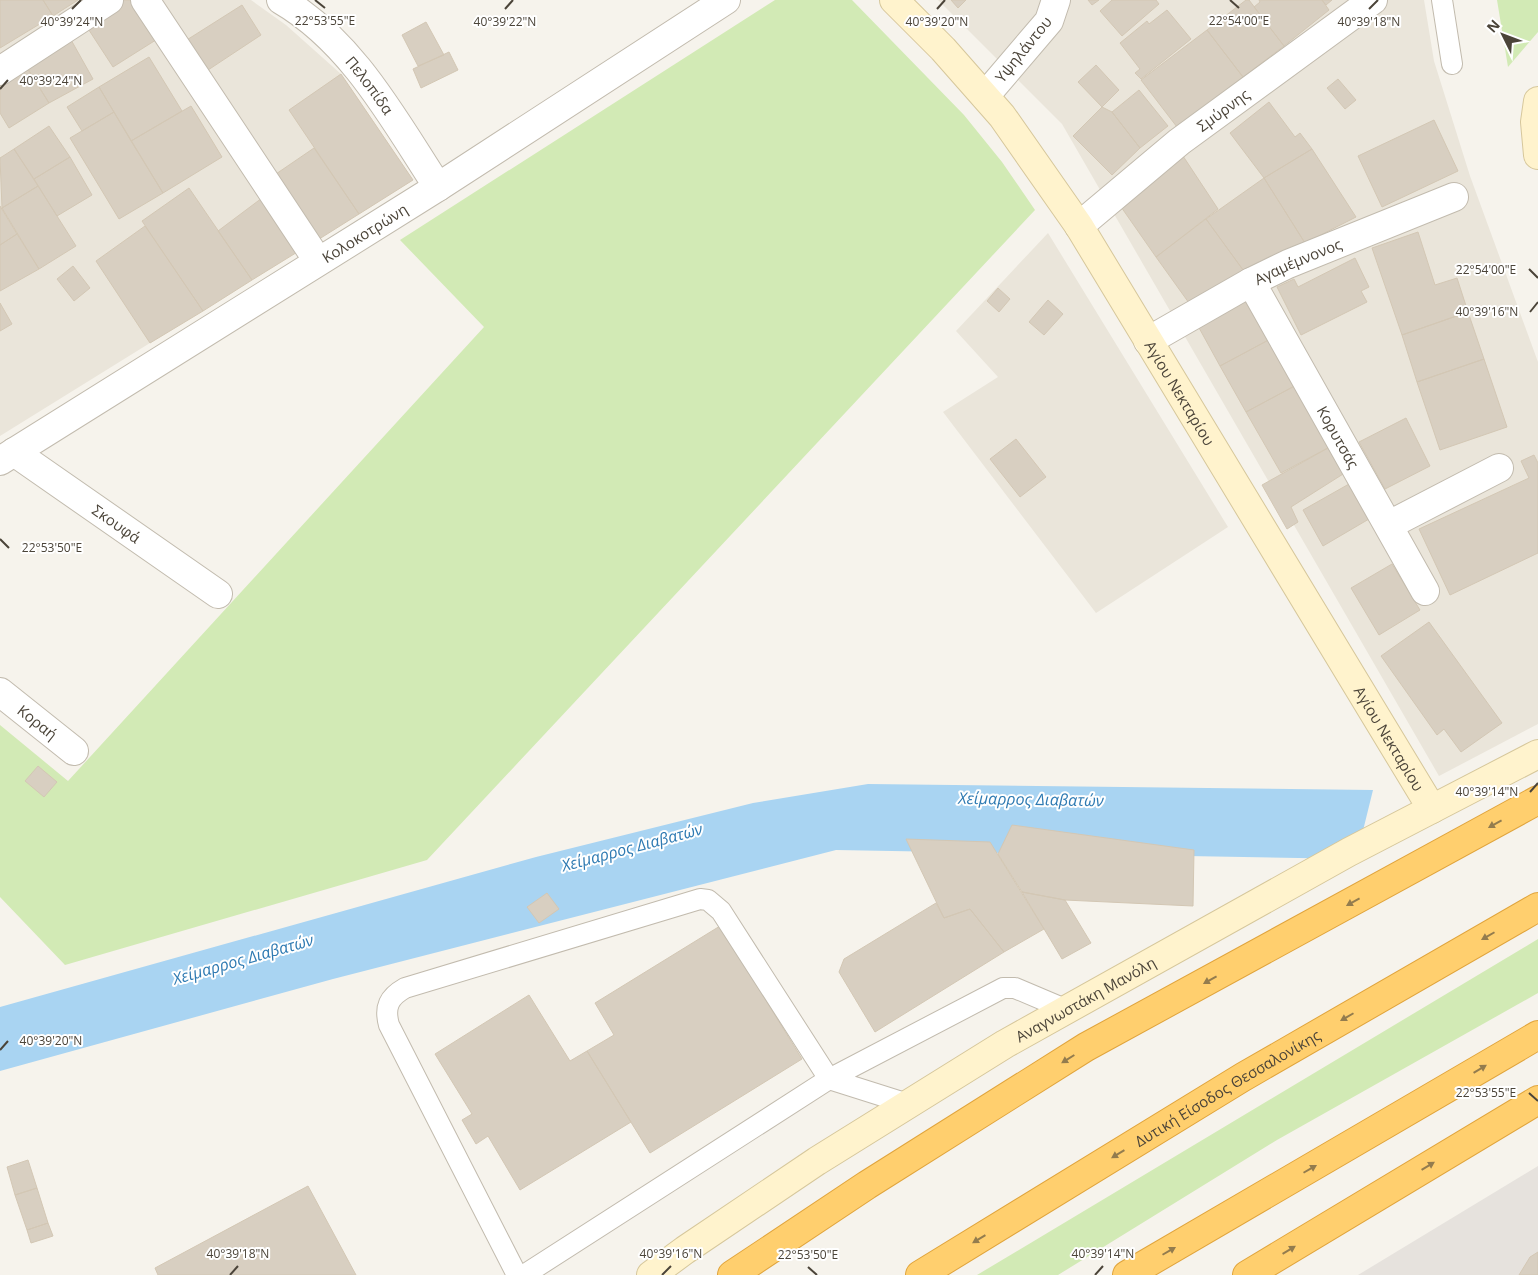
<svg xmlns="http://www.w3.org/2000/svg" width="1538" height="1275" font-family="'Open Sans',sans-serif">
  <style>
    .residential { fill: #eae5da }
    .industrial { fill: #e6e2dd }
    .green { fill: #d2eab5 }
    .water { fill: #a9d4f2 }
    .building { fill: #d8cfc1; stroke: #d3c7b4 }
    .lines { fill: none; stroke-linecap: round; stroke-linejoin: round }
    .lane-casing { stroke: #c2bbae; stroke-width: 22 }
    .street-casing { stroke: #c2bbae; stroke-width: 30 }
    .secondary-casing { stroke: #d6c79b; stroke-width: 30 }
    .highway-casing { stroke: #e0a43c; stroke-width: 30 }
    .lane { stroke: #fff; stroke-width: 20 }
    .street { stroke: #fff; stroke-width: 28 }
    .secondary { stroke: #fff3cd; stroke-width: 28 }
    .highway { stroke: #ffcf6e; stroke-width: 28 }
    .oneway { fill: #937c4e }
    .ticks { fill: none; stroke: #4b4439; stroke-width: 2 }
    .labels { text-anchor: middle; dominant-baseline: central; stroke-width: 4; stroke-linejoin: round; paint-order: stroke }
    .street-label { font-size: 15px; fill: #4b4439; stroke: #fff }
    .water-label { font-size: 16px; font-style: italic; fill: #2e7ab2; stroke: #fff }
    .ticks-label { font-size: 12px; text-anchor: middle; fill: #4b4439; stroke: #fff; stroke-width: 4; stroke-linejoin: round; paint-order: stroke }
  </style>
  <rect width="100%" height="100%" fill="#f6f3ec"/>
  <!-- residential -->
  <path class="residential" d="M0 0H251L286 25 341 74 413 180 0 436Z
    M938 0H1424L1434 61 1470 176 1538 362V724L1439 776 1062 124Z
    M1048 233 1228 527 1096 613 943 412 998 377 956 331Z"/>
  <!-- industrial -->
  <path class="industrial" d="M1538 1166V1275H1358Z"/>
  <!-- green -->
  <path class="green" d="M775 0H852L964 115 1002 162 1035 210 427 860 65 965 0 897V725L68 781 484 327 400 240Z
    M1497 0H1538V32L1508 67Z
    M1538 939V993L1277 1140 1058 1275H977Z"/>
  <!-- water -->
  <path class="water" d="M868 784 1373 790 1356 859 836 850 333 979 0 1071V1007L536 857 753 803Z"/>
  <!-- building -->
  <path class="building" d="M0 0H43L53 16 0 48Z
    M43 0H78L53 16Z
    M122 0H135L159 38 113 67 85 24Z
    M951 0H966L958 8Z
    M1088 0H1099L1092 5Z
    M1112 0H1156L1159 4 1122 36 1100 11Z
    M1246 0H1249L1284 46 1243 77 1207 30Z
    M1259 0H1322L1329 10 1284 46 1254 7 1260 2Z
    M1322 0H1332L1326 5Z
    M242 5 261 35 202 74 182 43Z
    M1167 10 1191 39 1141 79 1135 73 1140 69 1120 43 1147 21 1149 24Z
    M426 22 444 55 418 66 402 35Z
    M1207 30 1243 77 1177 127 1141 80Z
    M70 38 93 79 49 103 26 66Z
    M449 52 458 70 421 88 413 69Z
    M149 57 182 111 131 141 99 87Z
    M1096 65 1119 90 1102 107 1078 82Z
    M26 66 49 103 9 128 0 113V82Z
    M341 74 413 180 359 214 289 110Z
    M1338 79 1356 100 1345 109 1327 88Z
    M99 87 114 112 82 131 67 107Z
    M1139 90 1168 126 1140 148 1112 112Z
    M1269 102 1295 137 1300 133 1312 149 1264 178 1230 133Z
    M191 106 222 157 163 193 131 141Z
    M1102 107 1112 112 1140 148 1112 175 1073 136Z
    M114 112 163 193 119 219 70 138Z
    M1434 120 1458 171 1382 207 1358 156Z
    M49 126 70 157 34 179 14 149Z
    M314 148 359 214 316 241 273 176Z
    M14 149 38 186 2 208 0 158Z
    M1312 149 1356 217 1305 243 1264 178Z
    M1183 156 1218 209 1156 257 1119 204Z
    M70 157 92 195 57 216 34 179Z
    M1264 178 1305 243 1246 274 1206 219Z
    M38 186 76 246 39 269 2 208Z
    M189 188 252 280 203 311 142 221Z
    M262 198 299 251 252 280 218 231Z
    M0 206 17 234 0 245Z
    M1206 219 1246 274 1189 303 1156 257Z
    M145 226 203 311 150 343 96 261Z
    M1418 232 1435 285 1457 278 1468 312 1402 335 1372 248Z
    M17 234 39 269 0 291V245Z
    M1355 258 1369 287 1361 291 1367 302 1301 335 1277 287 1294 279 1298 287Z
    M73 266 90 288 74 301 57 279Z
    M998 288 1010 299 999 312 987 301Z
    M1253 295 1276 336 1220 366 1198 326Z
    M1048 300 1063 314 1044 335 1029 322Z
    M0 303 12 324 0 331Z
    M1468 312 1484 359 1417 382 1402 335Z
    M1276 336 1302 382 1246 412 1220 366Z
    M1484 359 1507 427 1440 450 1417 382Z
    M1302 382 1337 443 1281 473 1246 412Z
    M1406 418 1430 466 1385 489 1359 442Z
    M1016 439 1046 477 1020 497 990 459Z
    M1337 443 1351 469 1291 507 1298 522 1287 529 1262 485Z
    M1534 455 1538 463V553L1450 595 1419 529 1529 478 1521 461Z
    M1349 484 1369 519 1323 546 1303 510Z
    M1392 564 1420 610 1379 635 1351 588Z
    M1429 622 1502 723 1461 752 1444 729 1437 735 1381 656Z
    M38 766 57 782 44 797 25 781Z
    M1012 825 1194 850 1193 906 1065 900 1022 892 998 854Z
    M906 839 990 842 1044 929 1004 952 970 909 944 918Z
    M1022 892 1065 900 1091 943 1062 959Z
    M547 893 559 909 539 923 527 907Z
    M936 903 944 918 970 909 1004 952 875 1032 839 972 844 959Z
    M720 926 802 1059 650 1153 587 1051 614 1035 595 1003Z
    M529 995 570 1061 587 1051 631 1122 520 1190 488 1136 476 1144 462 1120 472 1114 435 1054Z
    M28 1160 37 1188 15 1195 7 1167Z
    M308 1186 356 1275H158L155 1268Z
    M37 1188 48 1223 27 1230 15 1195Z
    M48 1223 53 1236 31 1243 27 1230Z
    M1538 1252V1275H1519L1530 1257Z"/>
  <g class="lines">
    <defs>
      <path id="lane" d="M1442 0 1452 64
        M517 1275 389 1025C384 1007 389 997 405 988L700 899 708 900 721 911 829 1079 1003 988H1015L1067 1010
        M524 1275 829 1079 908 1104"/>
      <g id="street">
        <path d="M145 0 318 261"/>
        <path id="s1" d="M281 0C353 42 394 120 438 187"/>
        <path d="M0 71 109 0"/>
        <path d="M985 96 1049 21 1056 0"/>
        <path id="s2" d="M1079 226 1179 142 1373 0"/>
        <path id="s3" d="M1251 282 1425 591"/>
        <path id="s4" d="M1148 341 1251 282 1288 264 1454 197"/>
        <path id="s5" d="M14 452 218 594"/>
        <path id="s6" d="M0 461 438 187 726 0"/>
        <path d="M1389 525 1499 468"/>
        <path id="s7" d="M0 692 74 751"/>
      </g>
      <g id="secondary">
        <path id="s8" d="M894 0 943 49 1002 116 1079 226 1432 809"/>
        <path d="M1538 101 1535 122 1538 155"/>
        <path id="s9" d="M651 1275 685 1250 817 1161 1005 1044 1349 852 1538 754"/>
      </g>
      <g id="highway">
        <path d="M732 1275 867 1185 1086 1047 1538 800"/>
        <path id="s10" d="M920 1275 1243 1077 1538 907"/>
        <path d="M1127 1275 1538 1035"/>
        <path d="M1247 1275 1538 1100"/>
      </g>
    </defs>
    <!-- lane casing -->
    <use href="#lane" class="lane-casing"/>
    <!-- street casing -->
    <use href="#street" class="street-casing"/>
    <!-- secondary casing -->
    <use href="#secondary" class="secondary-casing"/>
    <!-- highway casing -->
    <use href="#highway" class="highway-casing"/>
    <!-- lane -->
    <use href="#lane" class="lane"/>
    <!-- street -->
    <use href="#street" class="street"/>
    <!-- secondary -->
    <use href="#secondary" class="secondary"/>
    <!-- highway -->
    <use href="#highway" class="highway"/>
  </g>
  <!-- one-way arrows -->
  <defs><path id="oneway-solid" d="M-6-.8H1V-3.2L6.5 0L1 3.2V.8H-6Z" transform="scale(1.25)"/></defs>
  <g class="oneway">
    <use href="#oneway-solid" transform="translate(1495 824) rotate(151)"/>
    <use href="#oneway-solid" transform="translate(1353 902) rotate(151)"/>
    <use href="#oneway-solid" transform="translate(1488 936) rotate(150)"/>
    <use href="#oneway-solid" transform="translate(1210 980) rotate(151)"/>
    <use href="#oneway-solid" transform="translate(1347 1017) rotate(150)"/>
    <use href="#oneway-solid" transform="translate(1068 1059) rotate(148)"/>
    <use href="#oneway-solid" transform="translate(1480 1069) rotate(-31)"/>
    <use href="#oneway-solid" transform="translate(1118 1154) rotate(149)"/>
    <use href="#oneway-solid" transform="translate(1428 1166) rotate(-31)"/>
    <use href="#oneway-solid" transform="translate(1310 1169) rotate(-30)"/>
    <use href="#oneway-solid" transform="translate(979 1239) rotate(149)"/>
    <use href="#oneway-solid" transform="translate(1289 1250) rotate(-31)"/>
    <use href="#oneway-solid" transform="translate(1169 1251) rotate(-30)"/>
  </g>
  <!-- ticks -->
  <path class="ticks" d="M315 0 325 8M1230 0 1239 8M72 9 81 0M505 9 513 0M937 9 945 0M1369 9 1378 0M0 89 8 80M1529 269 1538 278M1530 312 1538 302M0 539 9 548M1530 792 1538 783M0 1050 8 1041M1529 1093 1538 1101M808 1267 817 1275M230 1275 238 1266M662 1275 671 1266M1095 1275 1103 1266"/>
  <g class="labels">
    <!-- street labels -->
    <g class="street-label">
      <text transform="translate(1023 49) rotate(-51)">Υψηλάντου</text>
      <text stroke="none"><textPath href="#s1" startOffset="124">Πελοπίδα</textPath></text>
      <text stroke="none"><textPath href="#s2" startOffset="185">Σμύρνης</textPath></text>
      <text stroke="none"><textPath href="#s6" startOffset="430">Κολοκοτρώνη</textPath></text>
      <text stroke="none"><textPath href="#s4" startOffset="170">Αγαμέμνονος</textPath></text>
      <text stroke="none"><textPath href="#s8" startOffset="488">Αγίου Νεκταρίου</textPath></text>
      <text stroke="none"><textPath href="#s3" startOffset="178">Κορυτσάς</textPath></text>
      <text stroke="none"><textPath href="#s5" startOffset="125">Σκουφά</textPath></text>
      <text stroke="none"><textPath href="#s7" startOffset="48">Κοραή</textPath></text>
      <text stroke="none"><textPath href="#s8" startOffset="892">Αγίου Νεκταρίου</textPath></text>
      <text stroke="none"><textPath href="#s9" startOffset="515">Αναγνωστάκη Μανόλη</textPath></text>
      <text stroke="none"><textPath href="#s10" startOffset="360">Δυτική Είσοδος Θεσσαλονίκης</textPath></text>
    </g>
    <!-- water labels -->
    <g class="water-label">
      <text transform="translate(1031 799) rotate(1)">Χείμαρρος Διαβατών</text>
      <text transform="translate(632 847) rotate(-15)">Χείμαρρος Διαβατών</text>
      <text transform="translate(243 959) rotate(-16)">Χείμαρρος Διαβατών</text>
    </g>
  </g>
  <g class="ticks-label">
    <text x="325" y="25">22°53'55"E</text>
    <text x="1239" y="25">22°54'00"E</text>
    <text x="1369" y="26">40°39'18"N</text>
    <text x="72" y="26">40°39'24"N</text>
    <text x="505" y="26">40°39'22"N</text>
    <text x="937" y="26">40°39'20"N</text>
    <text x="51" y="85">40°39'24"N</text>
    <text x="1486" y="274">22°54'00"E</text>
    <text x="1487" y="316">40°39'16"N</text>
    <text x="52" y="552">22°53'50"E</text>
    <text x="1487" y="796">40°39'14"N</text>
    <text x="51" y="1045">40°39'20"N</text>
    <text x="1486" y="1097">22°53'55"E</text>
    <text x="238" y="1258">40°39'18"N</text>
    <text x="671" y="1258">40°39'16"N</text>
    <text x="1103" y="1258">40°39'14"N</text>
    <text x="808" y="1259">22°53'50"E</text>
  </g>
  <!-- north arrow -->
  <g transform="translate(1503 35) rotate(312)" stroke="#ffffff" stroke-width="4" paint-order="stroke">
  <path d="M0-4L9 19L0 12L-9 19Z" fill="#4b4439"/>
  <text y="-8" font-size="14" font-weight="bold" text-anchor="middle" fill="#4b4439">N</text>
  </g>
</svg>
